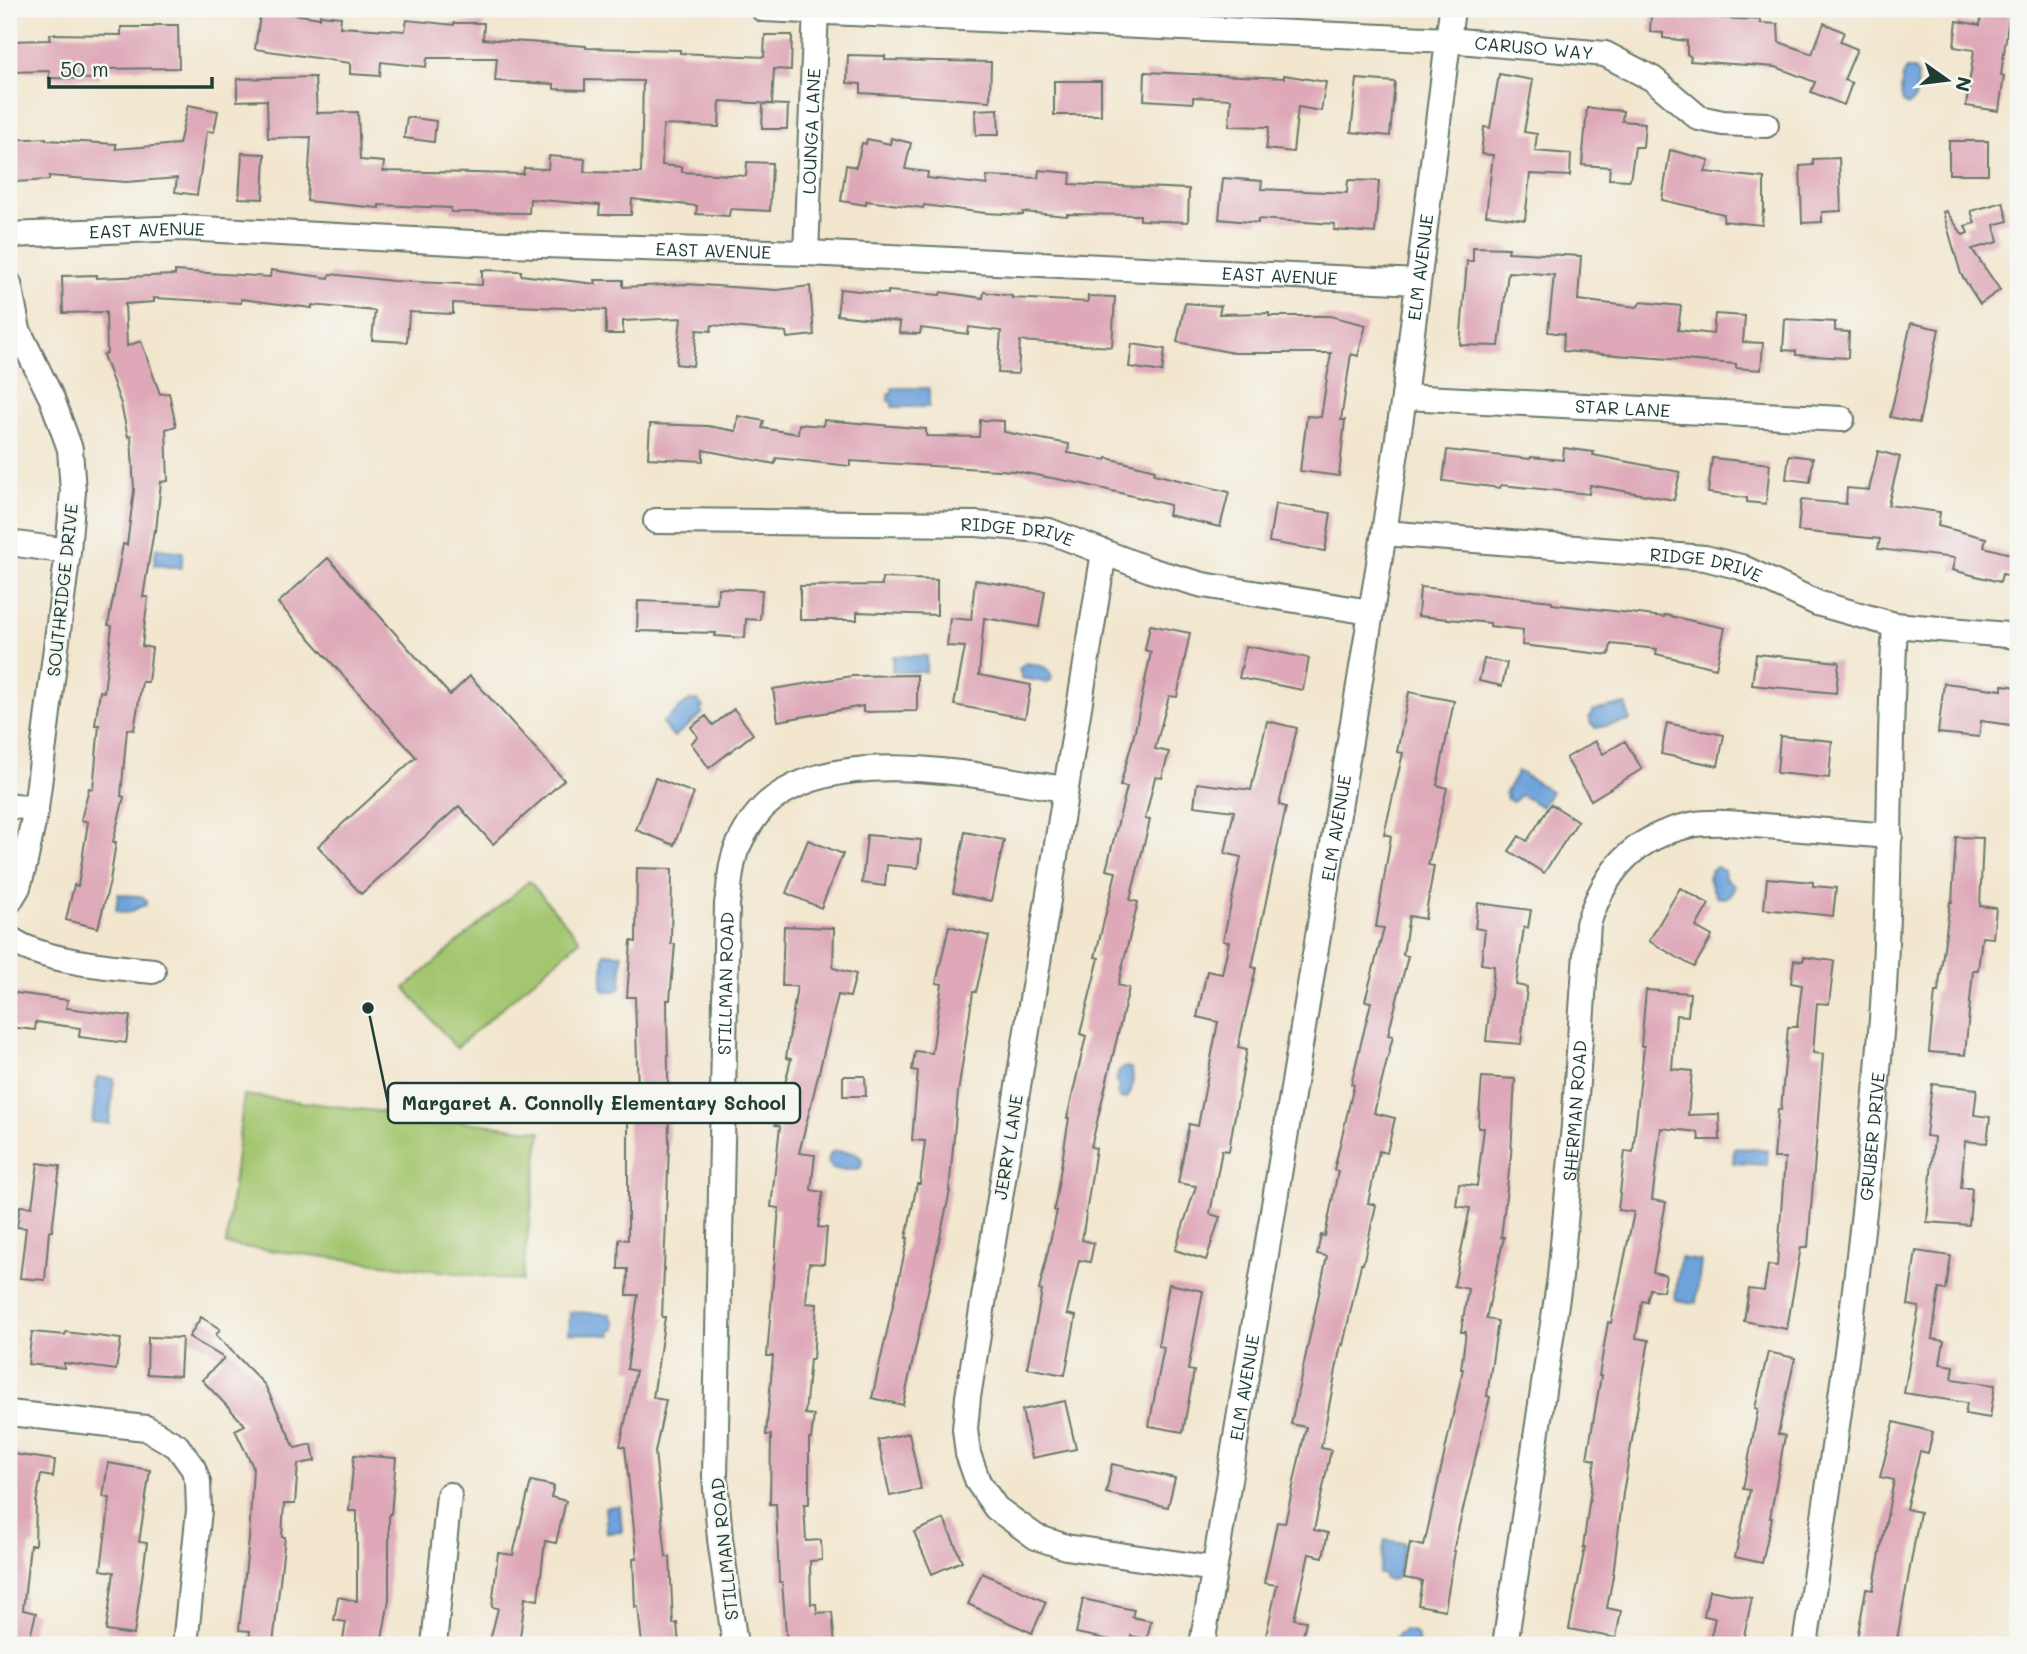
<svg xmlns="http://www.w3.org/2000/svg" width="2027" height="1654" font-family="Mali,sans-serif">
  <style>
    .green { fill: #a4c66f; stroke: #628252; stroke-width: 2 }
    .water { fill: #6ea3db; stroke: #467088; stroke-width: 2 }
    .building { fill: #dea8b8 }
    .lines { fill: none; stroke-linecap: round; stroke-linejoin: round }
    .street-casing { stroke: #69786a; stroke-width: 28 }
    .street { stroke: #fff; stroke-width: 24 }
    .labels { text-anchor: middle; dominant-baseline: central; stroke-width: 5; stroke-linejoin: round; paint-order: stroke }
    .street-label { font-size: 18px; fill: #1f3d34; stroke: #f6f6f2 }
    .leader { fill: none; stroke: #1f3d34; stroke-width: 2.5 }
    .callout-dot { fill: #1f3d34; stroke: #f6f6f2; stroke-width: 2.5 }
    .callout { fill: #f6f6f2; stroke: #1f3d34; stroke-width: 2.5 }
    .callout-label { font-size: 19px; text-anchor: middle; font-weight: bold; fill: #1f3d34 }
  </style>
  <rect width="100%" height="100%" fill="#f6f6f2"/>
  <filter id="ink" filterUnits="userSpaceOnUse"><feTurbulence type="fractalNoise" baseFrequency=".0143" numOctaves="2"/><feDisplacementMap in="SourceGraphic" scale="14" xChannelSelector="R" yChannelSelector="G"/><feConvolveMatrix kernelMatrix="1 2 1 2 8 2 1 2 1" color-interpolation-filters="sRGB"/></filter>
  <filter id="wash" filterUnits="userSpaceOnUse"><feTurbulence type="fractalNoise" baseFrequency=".00686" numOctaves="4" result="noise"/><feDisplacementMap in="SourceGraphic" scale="28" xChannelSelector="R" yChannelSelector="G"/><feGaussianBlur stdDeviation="1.57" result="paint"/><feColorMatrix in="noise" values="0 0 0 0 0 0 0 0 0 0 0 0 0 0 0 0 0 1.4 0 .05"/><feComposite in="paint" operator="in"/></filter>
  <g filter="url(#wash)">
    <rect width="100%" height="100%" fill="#f2e6ce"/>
    <!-- green -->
    <path class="green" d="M529 881 580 940 456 1048 405 988Z
      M244 1095 541 1131 522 1281 226 1245Z"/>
    <!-- water -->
    <path class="water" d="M1907 69H1914L1918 75 1915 99 1908 105 1904 103C1899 95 1901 76 1907 69Z
      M892 388H929V407H892V402L888 401V394H892Z
      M156 548 183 552 181 568 154 565Z
      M893 656H927L926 672H892Z
      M1026 663C1040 665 1050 666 1052 679L1046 684 1044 682 1022 678 1019 669Z
      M691 699 694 702 697 699 703 707 700 709 703 713 674 737 662 723Z
      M1626 704 1630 721 1595 728 1594 725H1591L1589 716 1592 715V711Z
      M1518 771 1551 791 1542 807 1521 795 1513 802 1506 798 1508 796 1505 794Z
      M1717 867 1724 871 1725 878 1735 886 1731 895 1725 898 1717 897 1708 879 1711 870Z
      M118 894 143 897 146 900V905C134 907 129 918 116 910Z
      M604 953 622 954 621 988H618L617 991H605L602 988Z
      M1126 1067 1131 1068C1134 1076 1133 1092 1127 1098L1121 1099 1117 1094 1119 1087 1116 1081 1119 1071Z
      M97 1077 114 1079 109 1124 92 1122Z
      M1734 1148 1768 1150 1767 1165 1733 1163Z
      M835 1151 856 1153 862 1159 861 1167 855 1170 833 1169 827 1161 831 1153Z
      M1680 1258 1701 1261 1696 1303 1675 1300Z
      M570 1312 611 1314V1319L615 1320V1330H611V1335L569 1333Z
      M620 1506 622 1532 607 1533 605 1507Z
      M1385 1540 1404 1543 1398 1577 1392 1580 1385 1579 1383 1574H1379Z
      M1404 1630 1415 1632 1418 1636V1645H1389L1398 1634Z"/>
    <g id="blocks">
      <!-- building -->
      <path class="building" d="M261 9 320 18V15L341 17 340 27 405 31 407 20 454 25V23H484L483 39 586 46V48L680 50V53L764 57 765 35H792L791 70 774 69 772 104 720 101 719 127 663 125 662 165 682 167V172L746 176 747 162 772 163 770 211 730 209 729 216 696 214 697 206 632 199 631 215H599L600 205 530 199 529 213 451 212V208L379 205V208L307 201 311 137 268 138 267 100 237 101V79L315 77 317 113 358 112 360 160 384 162 383 171 523 174 524 168 548 169 549 156 585 159 584 172 641 173 643 81 585 80V90L554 89V84L495 81 497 58H427L426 67 381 62 380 76 350 74V63L255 49Z
        M1982 9H2010L2001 75 2004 76 1999 111 1966 106 1974 50 1954 47 1957 21 1980 25Z
        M1651 15 1760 20V23L1778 24 1779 42 1812 54 1824 23 1844 32 1840 42 1857 49 1844 80 1852 83 1844 105 1811 92 1815 82 1776 67 1690 61 1691 57 1687 54V41L1663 38V33L1650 32Z
        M154 25H178L179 68 100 69V79L49 78V71L9 72V41L50 40V34L121 35V27H154Z
        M848 55 885 56V60L991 62 990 101 861 93V84L847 83Z
        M1145 72 1284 78V75L1326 82 1321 111 1298 107 1293 152 1266 149 1269 127 1229 126 1231 99 1193 97V103L1144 100Z
        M1499 74 1533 80 1524 132 1537 134 1535 151 1571 154 1570 176 1530 174 1525 220 1486 215 1493 155 1481 154 1484 127 1490 128Z
        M1357 79 1395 82 1390 136 1351 132Z
        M1054 81H1101V115H1054Z
        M763 104 788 105 787 129H762Z
        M188 105 218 111 214 132 207 131 197 195 175 192 177 178 126 182 49 176V180L14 182 11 140 46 138V140L116 144V149L179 144Z
        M1587 108 1623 111 1622 121 1645 123 1643 147H1635L1630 180 1609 179 1610 167 1582 165Z
        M998 109 999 135H976L975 110Z
        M407 117 436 121 434 142 404 138Z
        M891 138 911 143 905 169 928 172 927 178 987 185V176L1038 178 1039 170 1071 173 1070 184 1189 189 1188 222 1140 220V215L1067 214V216L1023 212V215L985 213 924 205 923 208 866 201V205L841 201 846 165 856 167 862 143 866 144 867 139 890 144Z
        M1949 141H1988V174H1949Z
        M1670 150 1709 160 1705 172 1764 178V212L1763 211 1762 225 1723 221 1724 214 1662 200Z
        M242 153 265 154 263 199 239 198Z
        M1839 158 1841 211 1822 212V222L1802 223 1800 166 1813 165V159Z
        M1223 178 1262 181 1261 189 1347 193 1348 180 1379 181 1375 233 1334 230 1335 224 1258 219V223L1219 219Z
        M2003 202 2008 221 1994 225 1998 242 1972 249 2000 290 1980 304 1961 274 1943 212 1946 211 1963 235 1968 233 1965 226 1975 223 1971 211Z
        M1473 247 1509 248 1508 252 1581 256 1578 300 1637 307 1641 302 1681 306 1678 330 1713 334 1715 314 1745 316 1743 342 1763 343 1761 370 1736 368V364L1563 351 1564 334 1548 332 1554 275 1531 273 1508 272 1499 346 1460 345 1467 261H1473Z
        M271 270 329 278 330 274 393 281 482 285V270L521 271V275L596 284 595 280H623V287L686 284 777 290 810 286 814 335 787 338 786 332 712 325 711 331 697 330 693 366 676 364 681 318 623 321V334H606V310L453 303V314L409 312 407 342 372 340 375 311 312 305V308L241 299V303L154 298V302L125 304 127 346 141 341 160 394 169 393 176 426 166 429 168 481 161 482 156 531 154 530 143 597H148L142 646 152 648 148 682H142L134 730 127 729 121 796 124 797 113 842H116L110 881 98 928 66 920 74 885 78 886 88 822 81 820 89 788 93 789 99 725H95L100 691 104 692 112 626 108 625 123 544 127 545 134 490 131 436 128 437 121 404 103 355 107 353 106 312 63 313 62 276 97 275V278L175 275V271L270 277Z
        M840 289 888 294V291L940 295 941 292 983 298 984 292 1012 296V298L1088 302V296L1115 297 1112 347 1020 341 1018 374 998 373 1001 331 969 327 968 334 921 328 920 334 899 333 900 322 837 315Z
        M1185 303 1221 306 1219 314 1269 313V316H1330L1366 325 1358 356 1351 354 1341 420H1345L1339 476 1300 471 1307 416 1321 417 1331 353H1234L1177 342Z
        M1785 319 1835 322V331L1849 332 1848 358 1796 355V351L1783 350Z
        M1911 323 1939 329 1919 423 1890 417Z
        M1132 344 1165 349 1162 372 1129 367Z
        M738 416 764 421 762 428 798 434 799 424 823 426 824 420 926 429V436L979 437 980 420 1004 421V432L1069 444 1068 453 1106 460 1107 458 1155 470 1154 474 1229 492 1220 527 1168 515 1170 505 1083 484 1015 471 850 461V466L776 458 775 464 703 450V461L648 458 650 424 708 426 736 431Z
        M1564 448 1594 452 1593 455 1680 472 1674 500 1590 485 1589 494 1501 485 1500 488 1443 481 1447 450 1530 459 1531 457 1563 460Z
        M1878 451 1900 457 1888 505 1940 512 1938 526 1986 538 1984 547 2018 556V577L2002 574 2000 582 1952 570 1955 558 1878 549 1880 539 1798 531 1801 500 1846 504 1847 488 1869 490Z
        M1789 455 1813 458 1810 482 1786 479Z
        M1712 458 1770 464 1766 504 1747 502V498L1708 493Z
        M1275 504 1331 513 1325 551 1269 542Z
        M328 558 450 695 470 676 564 780 493 844 459 806 361 894 318 846 416 757 278 603Z
        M882 578 937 580V615L857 612V620H800V586L882 585Z
        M975 580 1045 591 1039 627 984 618 979 675 1031 685 1025 718 954 705 965 647 947 646 950 618 971 620Z
        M1420 587 1552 601V604L1664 617 1665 615 1725 628 1716 668 1656 654 1657 649 1611 644 1609 655 1522 645 1523 630 1490 626V623L1418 616Z
        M718 588 762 590 760 620 746 619 745 638 715 636 716 633 637 631 638 601 717 604Z
        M1150 625 1190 633 1177 697 1169 696 1155 749 1169 752 1162 778 1155 777 1145 819 1150 820 1130 900 1138 902 1118 985 1129 988 1091 1147 1096 1148 1082 1240 1094 1243 1090 1262 1079 1260 1067 1314 1076 1316 1065 1375 1027 1368 1042 1291 1039 1290 1057 1211 1054 1210 1069 1118H1067L1086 1036 1080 1034 1099 958 1095 957 1116 872 1106 870 1127 787 1120 786 1135 731 1151 652 1145 650Z
        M1246 646 1309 658 1303 690 1239 678Z
        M1756 654 1839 662 1836 693 1752 685Z
        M1484 659 1507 663 1502 686 1479 681Z
        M917 675V711L863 712V706L778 721 773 689 852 676Z
        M1944 683 2002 690V685L2018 687V726L1981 721 1979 737 1938 733Z
        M1409 692 1454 701 1437 785 1447 788 1428 865 1434 866 1425 919 1409 916 1403 955 1408 956 1388 1035 1393 1036 1374 1113 1395 1118 1387 1153 1379 1151 1368 1203 1376 1205 1363 1264H1361L1343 1345 1341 1344 1321 1448 1331 1450 1314 1530 1328 1533 1323 1557 1309 1554 1294 1619 1306 1621 1301 1645H1264L1277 1585 1264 1583 1277 1522 1285 1523 1306 1427 1291 1424 1327 1256 1317 1254 1321 1235 1325 1236 1338 1171 1334 1170 1354 1085 1351 1084 1371 1002 1365 1001 1384 928 1376 927 1391 836 1384 834 1403 753 1397 752Z
        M734 709 753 734 709 768 691 743 698 737 691 727 706 716 713 725Z
        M1267 721 1297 728 1279 805 1286 807 1252 967 1256 968 1238 1047 1247 1049 1232 1132 1229 1151 1222 1150 1210 1214 1220 1217 1206 1260 1175 1250 1196 1186 1178 1183 1189 1124 1198 1126 1218 1022 1197 1017 1207 971 1222 974 1229 942 1223 941 1241 857 1225 853 1234 811 1194 806 1197 783 1251 790Z
        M1667 723 1724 735 1718 766 1661 754Z
        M1780 736 1832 741 1829 778 1777 773Z
        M1595 741 1603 754 1625 741 1642 769 1591 800 1566 758Z
        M655 778 694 793 674 845 636 830Z
        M1551 804 1578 821 1544 873 1509 851 1519 836 1527 841Z
        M965 832 1004 840 991 901 953 893Z
        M867 835 921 840 918 868 887 865 885 886 862 883Z
        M1956 837 1983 838 1980 906 1996 908 1993 938 1982 937 1978 970H1973L1965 1055 1929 1052 1935 992H1938L1950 902H1952Z
        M808 840 843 854 821 908 786 893Z
        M637 868 672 869 671 944H675L670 1000H667L669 1146 662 1317H665L653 1398 666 1400 655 1452 666 1557H670L673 1624 677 1623 679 1645H642L638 1606 635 1607 633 1558H637L625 1447 620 1446 636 1371 627 1369 638 1295H627L628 1269H618L619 1239 628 1240V1091H638L635 997H627L631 941 636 942Z
        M1767 878 1813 882V886L1836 888 1833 916 1764 909Z
        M1680 888 1709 904 1696 927 1712 936 1694 967 1649 941Z
        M1478 903 1531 910 1528 928 1524 927 1516 985 1527 987 1521 1044 1486 1041 1494 966 1481 964 1485 930 1475 928Z
        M784 926 834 928 833 968 856 974 850 997 838 995 799 1153 815 1155 811 1190 823 1192 818 1227 827 1228 824 1264 809 1263 806 1303 817 1304 813 1359H810L805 1414 814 1415 811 1439H809V1504H804L806 1541 821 1540 822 1560 810 1561 811 1604H816L817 1613 832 1612 835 1645H787L782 1582H779L776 1504H770L771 1435H766L773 1356H767L779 1208 771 1207 780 1126 775 1125 791 1059 786 1058 797 986H782Z
        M949 926 989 936 976 992H973L958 1093 949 1191H950L903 1405 872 1398 908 1238H906L917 1184H920L925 1141 912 1140 918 1071 912 1070 915 1051 932 1053 942 984 936 983Z
        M1804 957 1834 961 1829 1004 1817 1003 1813 1053 1823 1054 1808 1247H1801L1787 1329 1744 1321 1749 1289 1764 1291 1768 1265 1777 1266 1785 1158H1774L1778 1109 1781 1110 1788 1027H1797L1802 985 1791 983 1794 960 1803 961Z
        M1646 990 1690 993 1688 1016 1676 1015 1672 1069 1692 1071 1688 1115 1719 1114 1720 1140H1699L1698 1132 1661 1128 1652 1200 1666 1202 1653 1272 1666 1275 1663 1291 1650 1289 1647 1302 1642 1301 1636 1338 1649 1340 1623 1493 1613 1576 1607 1608 1621 1611 1616 1638 1569 1629 1585 1547H1583L1595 1460 1587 1458 1601 1376H1599L1608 1322 1611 1323 1634 1212 1618 1210 1625 1151 1633 1152 1644 1046H1641Z
        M9 992 68 1000 66 1008 130 1016 126 1043 79 1037 80 1028 36 1022 35 1030 9 1027Z
        M843 1076H865L866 1096H843Z
        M1482 1077 1515 1079 1511 1155 1501 1237H1504L1486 1319 1498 1321 1487 1396 1490 1397 1453 1551H1455L1445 1610 1418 1605 1422 1581 1404 1578 1410 1543 1424 1546 1463 1369H1461L1466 1332H1461L1468 1289 1454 1286 1470 1208 1456 1206 1459 1184 1477 1186 1484 1128H1478Z
        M1932 1084 1977 1089 1974 1115 1990 1117 1987 1143 1965 1141 1961 1188H1972L1969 1225 1927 1222 1934 1137 1926 1136Z
        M38 1163 60 1166 52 1231H49L45 1280 20 1278 26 1228 17 1227 20 1206 32 1207Z
        M1916 1251 1951 1256 1946 1290 1939 1289 1932 1339 1944 1341 1940 1364 1954 1366 1952 1379 1995 1385 1990 1418 1965 1414 1967 1403 1904 1393 1919 1307 1908 1305Z
        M1169 1284 1203 1291 1188 1370 1194 1371 1183 1432 1149 1426 1164 1347 1158 1346Z
        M201 1317 220 1329 216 1335 265 1385 295 1448 312 1444 315 1461 298 1464 295 1504H284L282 1537H285L273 1644 249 1642 250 1631 239 1630 249 1539 253 1467 235 1430 245 1425 202 1380 224 1358 189 1337Z
        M32 1332 65 1335 66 1332 121 1339 116 1370 64 1363V1368L28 1364Z
        M148 1337 182 1338 180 1376 147 1374Z
        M1768 1352 1795 1358 1778 1434 1785 1436 1770 1518H1772L1762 1563 1735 1557 1750 1490 1743 1489 1758 1409 1755 1408Z
        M1065 1401 1076 1449 1032 1458 1022 1410Z
        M1894 1422 1933 1432 1928 1453 1920 1451 1906 1509 1920 1512 1896 1645H1856L1866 1589 1873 1590 1894 1480 1880 1477Z
        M909 1433 921 1489 890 1496 878 1440Z
        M13 1454 55 1460 53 1477 41 1475 36 1503 35 1545H30L23 1610 36 1613 28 1645 9 1643V1487Z
        M354 1455 396 1458 391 1514H389V1600L381 1645H342L346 1622 334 1620 338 1597 357 1601V1511H349Z
        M108 1463 150 1470 139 1542 147 1543 134 1635 106 1631 114 1572 101 1570 110 1498 103 1497Z
        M1112 1464 1175 1478 1168 1507 1106 1493Z
        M531 1481 554 1486 551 1497 566 1501 556 1543 545 1541 538 1600 525 1598 519 1645H489L498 1608 492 1607 498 1553 513 1555Z
        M944 1519 962 1561 932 1574 914 1532Z
        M982 1573 1046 1602 1032 1633 968 1604Z
        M1709 1590 1752 1598 1742 1645H1709L1715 1618 1704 1616Z
        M1083 1599 1134 1610 1132 1617 1151 1621 1147 1639 1131 1636 1130 1644 1076 1633Z"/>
    </g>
  </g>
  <g filter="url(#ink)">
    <use href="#blocks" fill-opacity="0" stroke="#69786a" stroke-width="2"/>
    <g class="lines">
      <defs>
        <g id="street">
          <path id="s1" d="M763 9 1448 40 1605 54 1653 79 1699 118 1723 123 1766 125"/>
          <path id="s2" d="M9 235 183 228 473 243 806 253 1418 282"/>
          <path id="s3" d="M806 253 816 9"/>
          <path d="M9 284 18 330 52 399 70 449 73 491 68 551 36 809 24 866 18 887 9 902"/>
          <path id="s4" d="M1404 397 1842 419"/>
          <path id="s5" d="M656 521 977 524 1049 531 1153 571 1203 585 1370 612"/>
          <path id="s6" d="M1384 533 1705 558 1741 567 1817 603 1895 625 2018 636"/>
          <path d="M9 543 68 551"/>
          <path d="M1104 552 968 1397 965 1429 968 1454 978 1482 996 1508 1036 1537 1066 1547 1214 1569"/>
          <path d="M9 805 36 809"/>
          <path d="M9 938C41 962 113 967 153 971"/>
          <path d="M9 1413 146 1428 177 1446 193 1468 198 1482 199 1510 185 1645"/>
          <path d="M434 1645 449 1495"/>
          <path id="s7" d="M735 1645 720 1539 715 1476 727 904C730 886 730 862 738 846 746 829 758 810 773 799 846 744 981 777 1065 789"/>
          <path id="s8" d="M1202 1645 1384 533 1404 397 1452 9"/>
          <path id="s9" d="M1505 1645 1560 1277 1574 1125 1588 924C1605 871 1633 837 1691 825 1718 820 1749 825 1777 827 1815 830 1852 833 1890 836"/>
          <path id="s10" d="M1805 1645C1837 1433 1868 1220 1883 1005 1891 879 1888 752 1895 625"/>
        </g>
      </defs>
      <!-- street casing -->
      <use href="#street" class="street-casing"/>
      <!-- street -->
      <use href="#street" class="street"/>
    </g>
  </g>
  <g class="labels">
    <!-- street labels -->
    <g class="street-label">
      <text stroke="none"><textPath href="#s1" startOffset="772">CARUSO WAY</textPath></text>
      <text stroke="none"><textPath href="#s3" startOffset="122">LOUNGA LANE</textPath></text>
      <text stroke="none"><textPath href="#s2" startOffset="138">EAST AVENUE</textPath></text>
      <text stroke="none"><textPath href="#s2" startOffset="705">EAST AVENUE</textPath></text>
      <text stroke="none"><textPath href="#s8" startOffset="1395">ELM AVENUE</textPath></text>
      <text stroke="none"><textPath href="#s2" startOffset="1272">EAST AVENUE</textPath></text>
      <text stroke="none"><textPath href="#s4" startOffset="219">STAR LANE</textPath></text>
      <text stroke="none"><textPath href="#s5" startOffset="362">RIDGE DRIVE</textPath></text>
      <text stroke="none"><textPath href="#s6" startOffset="324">RIDGE DRIVE</textPath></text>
      <text transform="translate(62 590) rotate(-84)">SOUTHRIDGE DRIVE</text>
      <text stroke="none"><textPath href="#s8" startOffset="828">ELM AVENUE</textPath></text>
      <text stroke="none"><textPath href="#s7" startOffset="663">STILLMAN ROAD</textPath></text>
      <text stroke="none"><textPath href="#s9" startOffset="539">SHERMAN ROAD</textPath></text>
      <text stroke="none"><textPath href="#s10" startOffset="513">GRUBER DRIVE</textPath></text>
      <text transform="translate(1008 1147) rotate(-81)">JERRY LANE</text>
      <text stroke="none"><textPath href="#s8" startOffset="261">ELM AVENUE</textPath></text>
      <text transform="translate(724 1549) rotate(-96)">STILLMAN ROAD</text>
    </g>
  </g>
  <!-- callouts -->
  <path class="leader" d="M368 1008L388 1103"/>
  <circle class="callout-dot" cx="368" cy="1008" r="7"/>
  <rect class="callout" x="388" y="1083" width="412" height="40" rx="7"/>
  <g class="callout-label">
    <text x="594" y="1110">Margaret A. Connolly Elementary School</text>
  </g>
  <!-- margin -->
  <rect width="2027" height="1654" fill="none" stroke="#f6f6f2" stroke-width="35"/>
  <!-- north arrow -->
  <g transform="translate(1947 80) rotate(104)" stroke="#f6f6f2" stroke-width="5" paint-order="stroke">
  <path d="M0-5L12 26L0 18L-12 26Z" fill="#1f3d34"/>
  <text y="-10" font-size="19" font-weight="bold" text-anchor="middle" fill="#1f3d34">N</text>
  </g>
  <!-- scale -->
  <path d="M49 77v10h163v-10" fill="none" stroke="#1f3d34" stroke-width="3.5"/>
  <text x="60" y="77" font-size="21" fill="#1f3d34" stroke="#f6f6f2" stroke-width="5" paint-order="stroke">50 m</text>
</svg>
